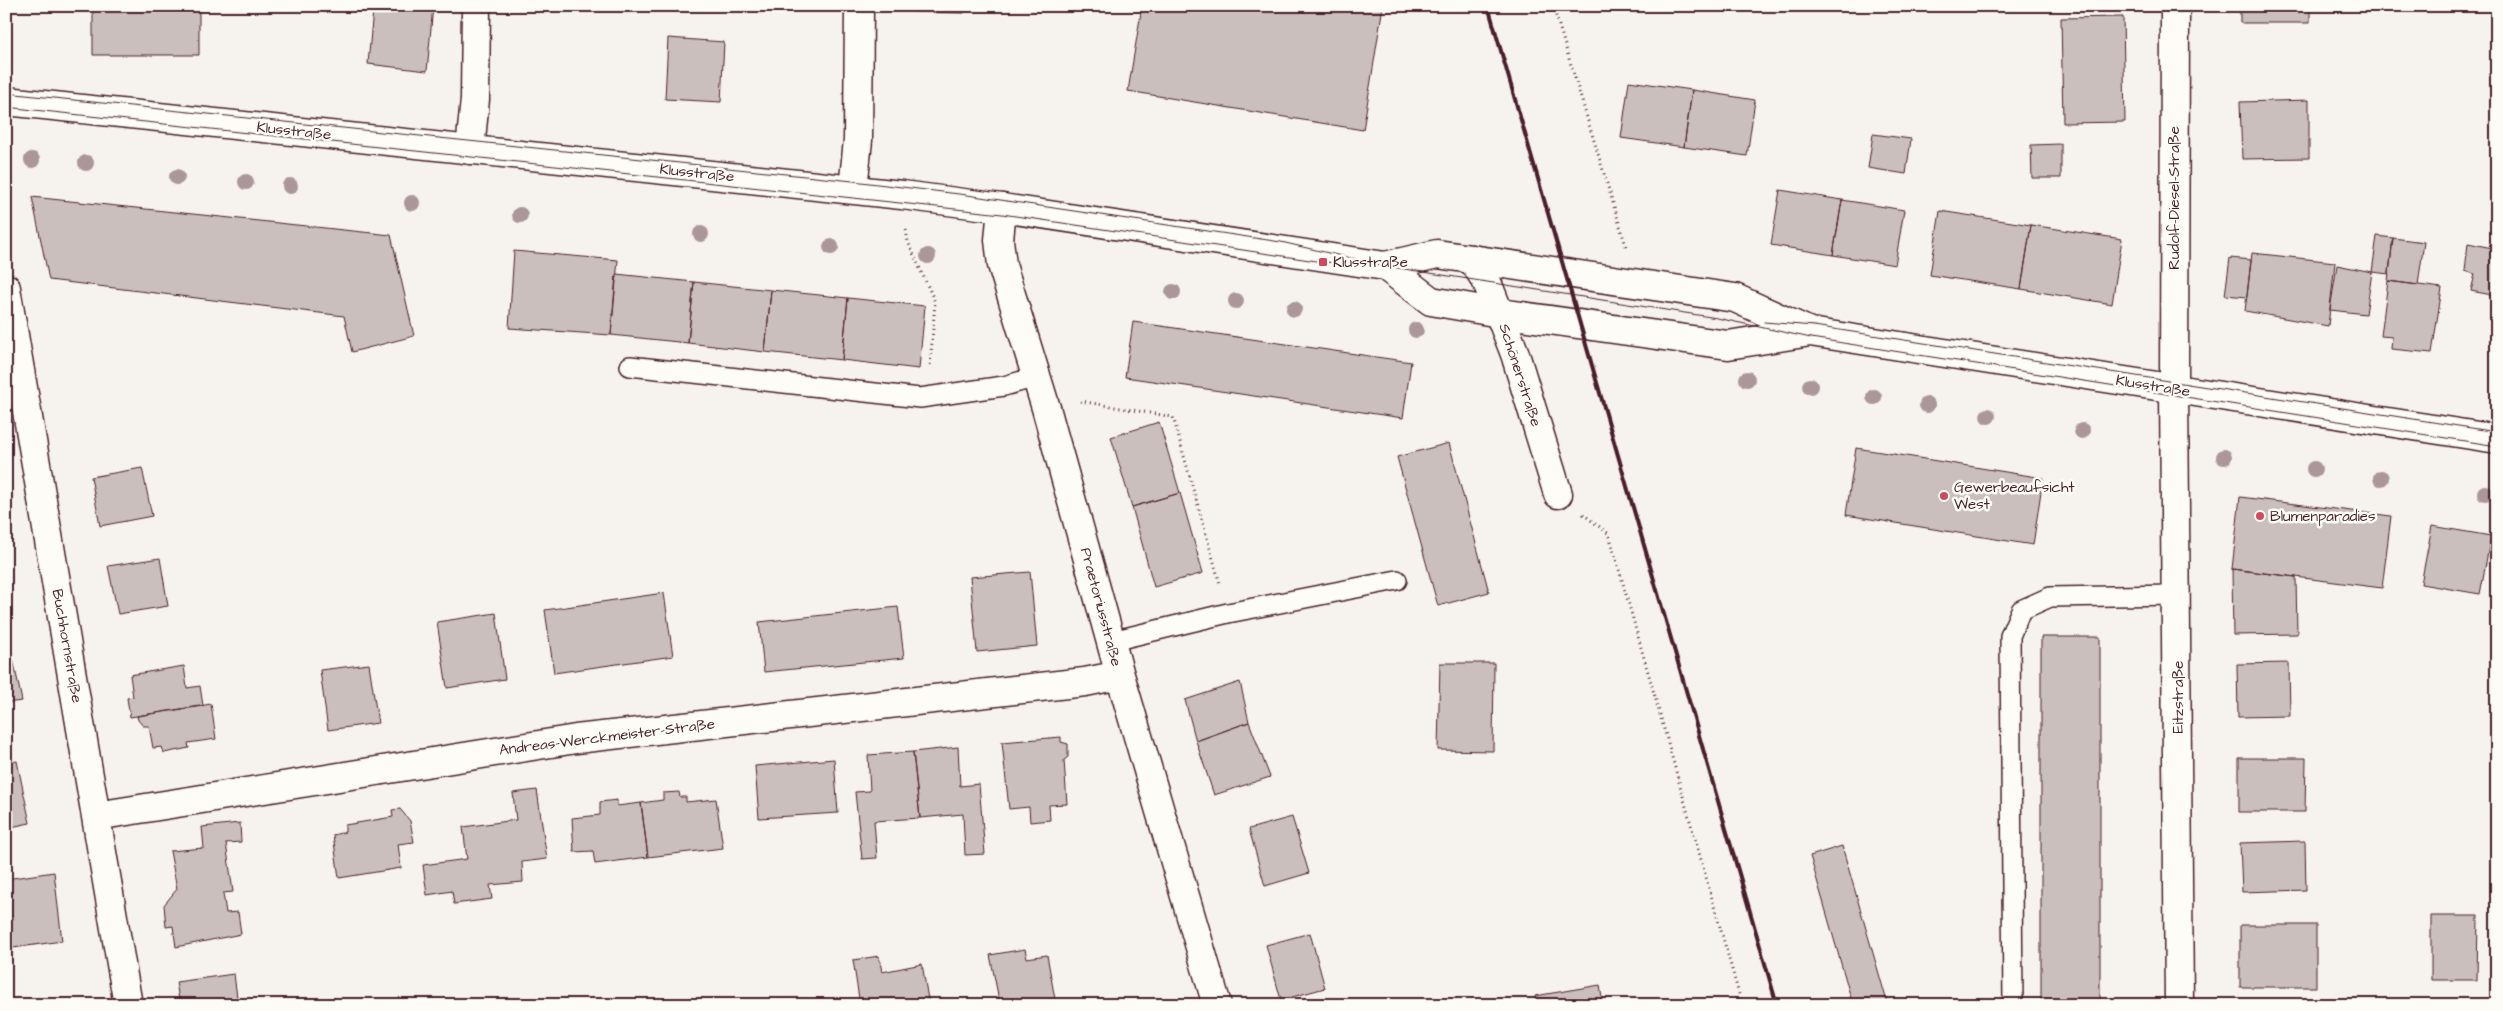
<svg xmlns="http://www.w3.org/2000/svg" width="2503" height="1011" font-family="'Architects Daughter',sans-serif">
  <style>
    .building { fill: #cbbfbe; stroke: #4a1f2b }
    .lines { fill: none; stroke-linecap: round; stroke-linejoin: round }
    .lane-casing { stroke: #4a1f2b; stroke-width: 22 }
    .street-casing { stroke: #4a1f2b; stroke-width: 31 }
    .secondary-casing { stroke: #4a1f2b; stroke-width: 31 }
    .path { stroke: #4a1f2b; stroke-width: 3; stroke-dasharray: 1 4; stroke-linecap: butt }
    .lane { stroke: #fdfcf7; stroke-width: 19 }
    .street { stroke: #fdfcf7; stroke-width: 28 }
    .secondary { stroke: #fdfcf7; stroke-width: 28 }
    .tram { stroke: #4a1f2b; stroke-width: 1 }
    .rail { stroke: #4a1f2b; stroke-width: 4 }
    .tree { fill: #ab979a }
    .poi-dot { fill: #d1495b; stroke: #fdfcf7; stroke-width: 2 }
    .labels { text-anchor: middle; dominant-baseline: central; stroke-width: 5; stroke-linejoin: round; paint-order: stroke }
    .street-label { font-size: 15px; fill: #4a1f2b; stroke: #fdfcf7 }
    .poi-label { font-size: 15px; fill: #4a1f2b; stroke: #fdfcf7; text-anchor: start }
  </style>
  <rect width="100%" height="100%" fill="#f6f3ef"/>
  <filter id="ink" filterUnits="userSpaceOnUse"><feTurbulence type="fractalNoise" baseFrequency=".02" numOctaves="2"/><feDisplacementMap in="SourceGraphic" scale="10" xChannelSelector="R" yChannelSelector="G"/><feConvolveMatrix kernelMatrix="1 2 1 2 8 2 1 2 1" color-interpolation-filters="sRGB"/></filter>
  <g filter="url(#ink)">
    <!-- building -->
    <path class="building" d="M6 6H10L8 26 6 25Z
      M93 6H199V55H93Z
      M404 6H433L427 71 368 64 373 10 404 12Z
      M911 6H964V13L911 12Z
      M1142 6H1383L1363 130 1128 91Z
      M2240 6H2310V23H2240Z
      M2123 17 2125 122 2063 123 2061 18Z
      M668 38 724 42 721 102 665 99Z
      M1629 81 1692 90 1684 147 1621 138Z
      M1692 90 1755 100 1747 156 1684 147Z
      M2309 100V158L2242 159 2240 102Z
      M1873 134 1911 139 1906 174 1868 168Z
      M2061 144V178H2032L2031 145Z
      M1780 190 1842 200 1833 255 1771 245Z
      M32 197 391 235 414 336 352 352 344 316 49 280Z
      M1842 200 1904 210 1895 265 1833 255Z
      M1940 211 2031 225 2021 289 1930 275Z
      M2031 225 2122 239 2112 304 2021 289Z
      M2377 236 2393 238 2389 274 2372 272Z
      M2393 238 2424 242 2418 285 2388 281Z
      M2468 243 2497 249V296L2471 291 2475 274 2465 271Z
      M514 251 618 260 611 335 509 328Z
      M2252 253 2335 262 2328 326 2245 311Z
      M2230 258 2251 260 2247 297 2225 295Z
      M2337 265 2372 272 2366 314 2330 310Z
      M616 274 694 282 688 343 611 335Z
      M2388 281 2442 288 2432 353 2391 349 2392 337 2381 336Z
      M694 282 771 290 765 352 688 343Z
      M771 290 848 298 842 360 765 352Z
      M848 298 925 306 919 369 842 360Z
      M1133 322 1411 362 1403 418 1125 377Z
      M1159 422 1180 493 1132 507 1111 437Z
      M1449 443 1489 592 1438 606 1397 457Z
      M1856 448 2043 478 2033 545 1846 515Z
      M142 468 152 516 100 526 91 477Z
      M1180 493 1203 573 1154 587 1132 507Z
      M2240 497 2391 516 2382 588 2232 569Z
      M2432 526 2491 536 2480 594 2421 584Z
      M160 558 168 606 118 614 108 566Z
      M2232 569 2296 577 2297 634 2233 635Z
      M1030 572 1037 646 977 652 970 577Z
      M664 593 673 656 554 673 545 610Z
      M898 607 904 658 764 672 759 622Z
      M496 613 505 679 447 688 437 622Z
      M2041 637H2100V1005H2041Z
      M10 645 22 701 6 703V646Z
      M1440 663H1494L1493 751 1438 750Z
      M2289 663 2290 716 2238 717 2237 664Z
      M369 664 378 723 328 730 320 670Z
      M184 666 187 688 200 686 203 706 130 717 127 698 133 697 130 675Z
      M1240 682 1249 722 1196 741 1185 700Z
      M211 704 216 739 188 743 189 748 164 753 162 747 153 748 149 726H143L138 720 137 716Z
      M1249 722 1270 777 1214 795 1196 741Z
      M1061 737V742L1068 744V757L1064 760 1067 804 1049 805 1050 820 1030 822 1029 807 1009 809 1002 742Z
      M958 747 960 786 979 784 985 854 965 855 963 814 920 818 913 752Z
      M913 752 920 818 874 821 877 858 862 859 855 792 870 791 868 755Z
      M2239 758H2306L2305 812H2239Z
      M834 759 838 813 759 818 755 766Z
      M17 761 30 823 6 828V763Z
      M537 790 547 859 522 862 523 882 490 885 492 899 454 904 452 891 427 895 423 865 467 859 463 827 516 820 513 793Z
      M679 792 680 797H686V802L716 799 723 848 648 857 641 803 663 800V793Z
      M617 800V806L641 803 648 857 595 864 593 851 574 852 572 818 600 815V802Z
      M400 809 410 821 414 842 398 844 401 868 339 878 333 835 345 832V825L393 817 392 810Z
      M1292 817 1309 873 1265 886 1249 829Z
      M240 823 241 842 226 843 233 892 223 893 226 913 238 912 241 934 176 947 173 926 166 927 164 905 177 889 170 851 204 848 202 827Z
      M2305 841 2306 890 2242 892 2240 843Z
      M1842 846 1888 1005H1853L1810 856Z
      M54 872 62 941 6 949V879Z
      M2431 916H2478L2477 980H2431Z
      M2240 925H2316V987H2240Z
      M1310 933 1325 988 1281 1000 1266 945Z
      M1025 949 1027 958 1047 955 1056 1005H1000L990 955Z
      M879 956 882 972 922 964 929 1005H860L853 960Z
      M234 974 238 1005H180L176 982Z
      M1600 985 1603 1005H1536L1535 996Z"/>
    <g class="lines">
      <defs>
        <path id="lane" d="M630 366 920 398 1004 386 1036 377
          M1112 641 1228 613 1397 580
          M2013 1005 2010 636 2021 610 2050 597 2177 595"/>
        <path id="street" d="M470 150 475 99 476 6
          M853 189 858 140 859 6
          M1002 208 999 240 1002 265 1046 408 1120 675 1217 1005
          M1472 259 1487 282 1515 354 1558 494
          M6 288 128 1005
          M2174 390 2179 1005
          M96 816 576 739 1085 682 1120 675"/>
        <path id="secondary" d="M6 101 902 195 1002 208 1385 266 1437 254 1735 298 1810 332 2497 439
          M1385 266 1431 301 1500 313 1728 345 1810 332
          M2174 390 2175 6"/>
      </defs>
      <!-- lane casing -->
      <use href="#lane" class="lane-casing"/>
      <!-- street casing -->
      <use href="#street" class="street-casing"/>
      <!-- secondary casing -->
      <use href="#secondary" class="secondary-casing"/>
      <!-- path -->
      <path class="path" d="M1553 6 1627 249
        M906 230 908 242 935 302 930 367
        M1080 401 1173 417 1220 584
        M1583 514 1609 534 1742 1005"/>
      <!-- lane -->
      <use href="#lane" class="lane"/>
      <!-- street -->
      <use href="#street" class="street"/>
      <!-- secondary -->
      <use href="#secondary" class="secondary"/>
      <!-- tram -->
      <path class="tram" d="M6 93 853 181 967 195 1281 242 1385 266 1717 318 1811 338 2497 446
        M6 107 1002 214 1323 262 1360 264
        M1764 322 1814 326 2497 432"/>
      <!-- rail -->
      <path class="rail" d="M1488 6 1777 1005"/>
    </g>
    <!-- trees -->
    <g class="tree">
      <circle cx="32" cy="160" r="8"/>
      <circle cx="86" cy="163" r="8"/>
      <circle cx="177" cy="177" r="8"/>
      <circle cx="246" cy="182" r="8"/>
      <circle cx="290" cy="186" r="8"/>
      <circle cx="412" cy="203" r="8"/>
      <circle cx="520" cy="215" r="8"/>
      <circle cx="701" cy="234" r="8"/>
      <circle cx="831" cy="247" r="8"/>
      <circle cx="928" cy="256" r="8"/>
      <circle cx="1173" cy="292" r="8"/>
      <circle cx="1236" cy="301" r="8"/>
      <circle cx="1294" cy="309" r="8"/>
      <circle cx="1416" cy="330" r="8"/>
      <circle cx="1747" cy="379" r="8"/>
      <circle cx="1810" cy="386" r="8"/>
      <circle cx="1874" cy="397" r="8"/>
      <circle cx="1927" cy="405" r="8"/>
      <circle cx="1988" cy="416" r="8"/>
      <circle cx="2082" cy="431" r="8"/>
      <circle cx="2224" cy="457" r="8"/>
      <circle cx="2314" cy="469" r="8"/>
      <circle cx="2381" cy="478" r="8"/>
      <circle cx="2485" cy="493" r="8"/>
    </g>
  </g>
  <!-- markers -->
  <g class="poi-dot">
    <rect x="1318" y="257" width="10" height="10" rx="2.5"/>
    <circle cx="1944" cy="496" r="5"/>
    <circle cx="2260" cy="516" r="5"/>
  </g>
  <g class="labels">
    <!-- street labels -->
    <g class="street-label">
      <text transform="translate(294 131) rotate(6)">Klusstraße</text>
      <text transform="translate(697 173) rotate(6)">Klusstraße</text>
      <text transform="translate(2174 198) rotate(-90)">Rudolf-Diesel-Straße</text>
      <text transform="translate(1520 375) rotate(72)">Schönerstraße</text>
      <text transform="translate(2153 386) rotate(9)">Klusstraße</text>
      <text transform="translate(1101 607) rotate(75)">Praetoriusstraße</text>
      <text transform="translate(67 646) rotate(80)">Buchhornstraße</text>
      <text transform="translate(2178 697) rotate(-90)">Eitzstraße</text>
      <text transform="translate(607 737) rotate(-7)">Andreas-Werckmeister-Straße</text>
    </g>
    <!-- poi labels -->
    <g class="poi-label">
      <text x="1333" y="262">Klusstraße</text>
      <text x="1954" y="487">Gewerbeaufsicht<tspan x="1954" dy="17">West</tspan></text>
      <text x="2270" y="516">Blumenparadies</text>
    </g>
  </g>
  <!-- margin -->
  <rect width="2503" height="1011" fill="none" stroke="#fdfcf7" stroke-width="25"/>
  <rect x="12" y="12" width="2478" height="986" fill="none" stroke="#4a1f2b" stroke-width="2" filter="url(#ink)"/>
</svg>
